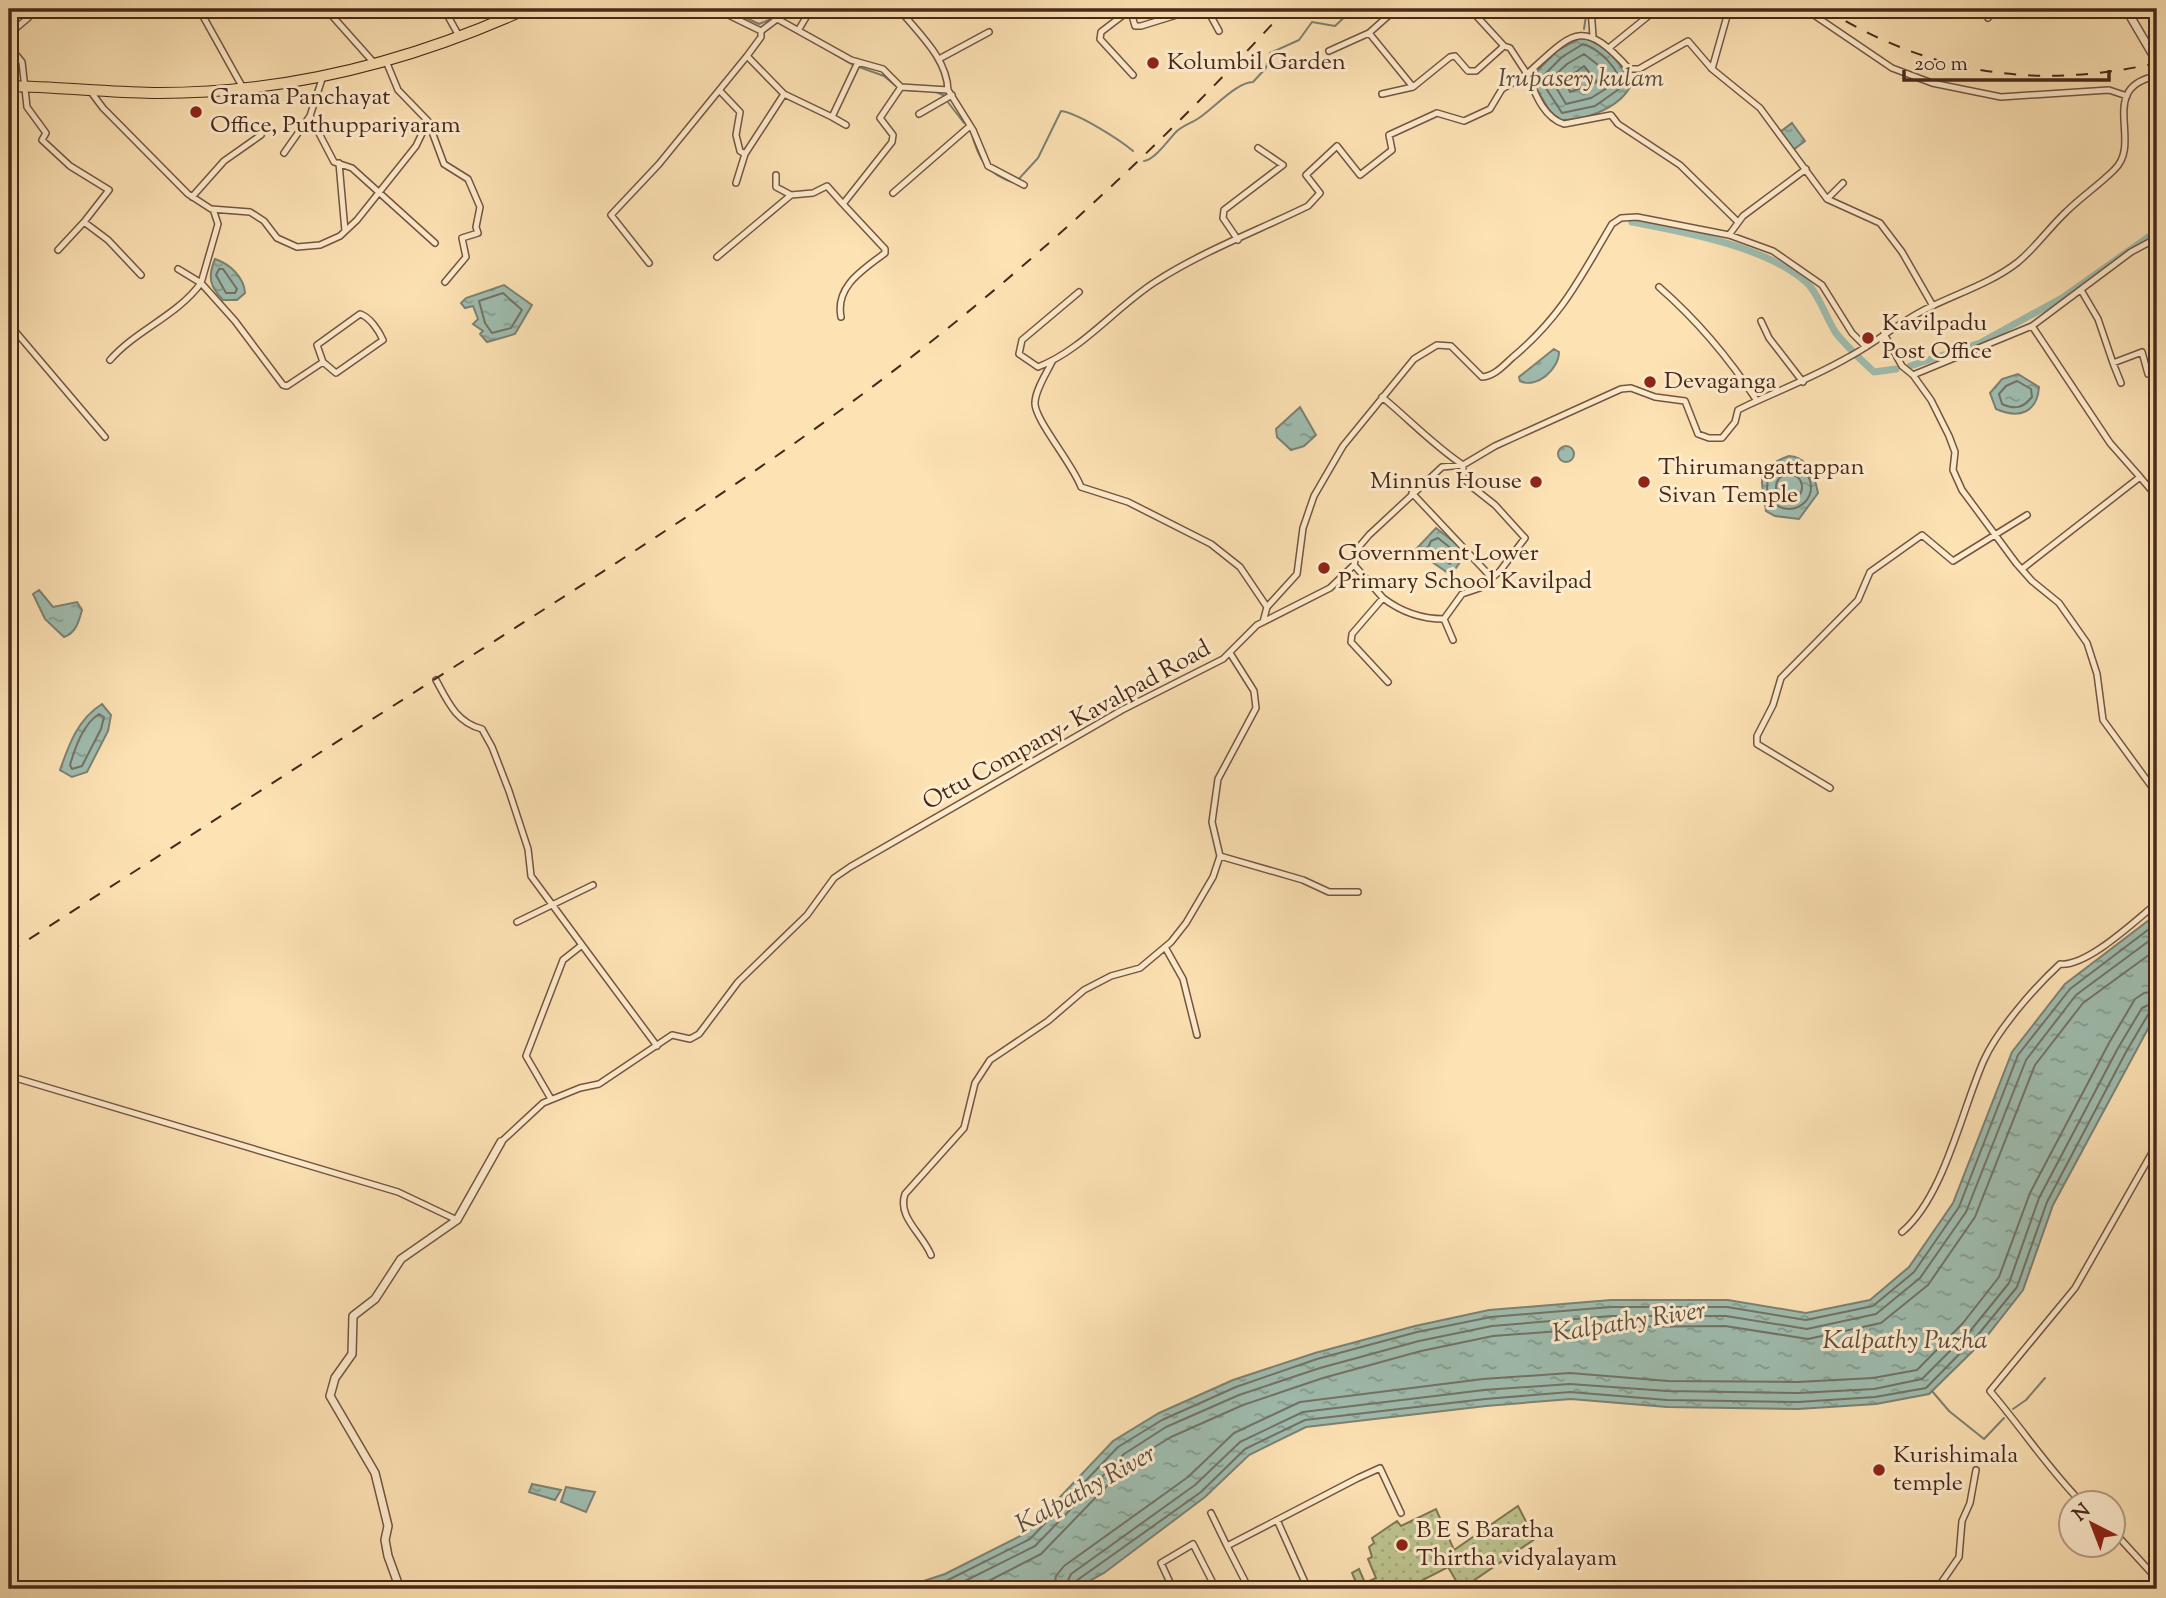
<svg xmlns="http://www.w3.org/2000/svg" width="2166" height="1598" font-family="'Sorts Mill Goudy',serif">
  <style>
    .park { fill: url(#park-dots); stroke: #827654; stroke-width: 2 }
    .water { fill: url(#water-ripples); stroke: #7c8174; stroke-width: 2 }
    .lines { fill: none; stroke-linecap: round; stroke-linejoin: round }
    .shore { stroke: #737265; stroke-width: 2 }
    .stream { stroke: #7c8174; stroke-width: 2 }
    .canal { stroke: #9fbdb0; stroke-width: 7 }
    .minor-casing { stroke: #745640; stroke-width: 8 }
    .tertiary-casing { stroke: #745640; stroke-width: 10 }
    .trunk-casing { stroke: #47281a; stroke-width: 12 }
    .minor { stroke: #feecce; stroke-width: 5 }
    .tertiary { stroke: #feecce; stroke-width: 7 }
    .trunk { stroke: #fde2b4; stroke-width: 10 }
    .rail { stroke: #47281a; stroke-width: 2; stroke-dasharray: 12 12; stroke-linecap: butt }
    .poi-dot { fill: #8f2418; stroke: #feecce; stroke-width: 2.5 }
    .labels { text-anchor: middle; dominant-baseline: central; stroke-width: 6; stroke-linejoin: round; paint-order: stroke }
    .poi-label { font-size: 24px; fill: #47281a; stroke: #feecce; text-anchor: start }
    .street-label { font-size: 24px; fill: #47281a; stroke: #feecce }
    .water-label { font-size: 26px; font-style: italic; fill: #5d4d40; stroke: #feecce }
  </style>
  <defs>
    <pattern id="park-dots" width="8" height="8" patternUnits="userSpaceOnUse" patternTransform="scale(1.75)"><rect width="8" height="8" fill="#bdc48f"/><path d="M2 2h.1M6 6h.1" fill="none" stroke="#a4a87b" stroke-width="1.8" stroke-linecap="round"/></pattern>
    <pattern id="water-ripples" width="26" height="14" patternUnits="userSpaceOnUse" patternTransform="scale(1.75)"><rect width="26" height="14" fill="#9fbdb0"/><path d="M2 4q2-2 4 0t4 0M15 11q2-2 4 0t4 0" fill="none" stroke="#839a8e"/></pattern>
  </defs>
  <rect width="100%" height="100%" fill="#fde2b4"/>
  <filter id="stains"><feTurbulence type="fractalNoise" baseFrequency=".00286" numOctaves="4"/><feColorMatrix values="0 0 0 0 .2 0 0 0 0 .09 0 0 0 0 .02 0 0 0 .5 -.17"/></filter>
  <radialGradient id="worn" r=".72"><stop offset=".6" stop-color="#630" stop-opacity="0"/><stop offset="1" stop-color="#630" stop-opacity=".3"/></radialGradient>
  <!-- park -->
  <path class="park" d="M1518 1506 1535 1539 1461 1589 1448 1567 1415 1584 1417 1589H1355L1358 1587 1352 1573 1359 1569 1365 1583 1376 1578 1368 1559 1372 1557 1369 1547 1374 1543 1372 1538 1397 1521 1401 1526 1436 1509 1454 1550Z"/>
  <!-- water -->
  <path class="water" d="M1582 37C1605 45 1624 63 1630 87 1618 109 1583 121 1559 120L1551 113 1530 78 1557 51Z
    M1792 123 1805 141 1793 150 1780 132Z
    M215 259C230 264 244 277 245 293L237 300H223C209 286 208 276 215 259Z
    M504 285 532 305 515 334 487 342 480 334 483 331 473 324 478 319 473 306 465 308 461 303 466 298Z
    M1554 349 1559 352C1559 369 1537 389 1520 381L1519 377Z
    M2018 374 2039 387C2037 413 2019 419 1996 409L1990 393 2002 379Z
    M1300 407 1316 435 1304 446 1291 450 1277 437 1276 429Z
    M1558 454a8 8 0 1 1 16 0a8 8 0 1 1-16 0Z
    M1789 456C1808 457 1815 477 1818 493L1799 519 1775 516 1766 511C1762 479 1753 469 1789 456Z
    M1436 528 1467 552 1451 575 1415 550Z
    M39 590 53 607 77 602 82 610C79 621 76 633 64 637L45 619 33 594Z
    M102 704 111 715 108 731 87 772 72 777 60 770C69 744 78 719 102 704Z
    M2157 914V1012L2053 1205 2023 1290 1983 1341 1929 1394 1876 1404 1798 1409 1667 1407 1571 1399 1486 1406 1306 1427 1249 1455 1205 1497 1104 1573 1075 1589H899L945 1574 1026 1533 1113 1441 1159 1413 1233 1380 1315 1353 1415 1326 1489 1310 1611 1300H1728L1806 1313 1870 1300 1909 1267 1953 1203 2012 1052 2065 984Z
    M532 1484 561 1490 555 1500 529 1492Z
    M566 1487 595 1492 586 1512 561 1502Z"/>
  <g class="lines">
    <!-- shore -->
    <path class="shore" d="M1583 44C1600 49 1619 69 1622 87L1595 106 1562 113 1540 79 1562 57Z
      M1584 54 1602 68 1612 85 1591 98 1566 104 1551 79 1567 64Z
      M1584 66 1597 82 1570 92 1565 80Z
      M219 269H223L237 289 235 293H226L216 275Z
      M503 293 522 310 511 328 492 333 485 323 479 301Z
      M2017 381 2031 389 2032 397C2023 408 2015 410 2002 404L1999 394 2006 386Z
      M1767 487a22 22 0 1 1 44 0a22 22 0 1 1-44 0Z
      M1776 487a13 13 0 1 1 26 0a13 13 0 1 1-26 0Z
      M1438 538 1457 553 1450 564 1427 550 1431 541Z
      M99 714 104 717 101 729 82 766 72 769 70 765C75 748 83 724 99 714Z
      M921 1589 948 1580 1030 1539 1118 1447 1162 1420 1236 1387 1317 1359 1417 1332 1491 1317 1611 1307H1727L1806 1320 1873 1306 1914 1272 1959 1207 2018 1055 2070 989 2157 923
      M949 1589 1035 1546 1124 1454 1166 1427 1239 1395 1320 1368 1419 1341 1492 1326 1612 1316H1726L1807 1329 1876 1314 1920 1278 1966 1212 2026 1060 2076 995 2157 935
      M973 1589 1041 1554 1130 1462 1171 1437 1243 1405 1323 1378 1421 1351 1493 1336 1612 1327 1725 1326 1808 1339 1881 1323 1928 1285 1975 1217 2035 1065 2083 1003 2157 949
      M1054 1589 1056 1576 1064 1566 1188 1477 1234 1433 1300 1402 1483 1379 1570 1373 1668 1381 1797 1382 1873 1378 1917 1370 1963 1323 1999 1277 2030 1193 2109 1043 2135 999 2144 993 2157 991
      M1064 1589 1071 1574 1195 1485 1240 1442 1303 1412 1484 1390 1570 1384 1667 1391 1798 1393 1874 1389 1922 1379 1971 1330 2009 1283 2039 1198 2118 1048 2142 1008 2157 1001
      M1073 1589 1076 1581 1201 1492 1245 1449 1305 1420 1485 1399 1570 1392 1667 1400 1798 1402 1875 1397 1926 1388 1977 1336 2017 1287 2047 1202 2126 1052 2149 1013 2157 1010"/>
    <!-- stream -->
    <path class="stream" d="M727 9 759 24 776 17
      M1584 29 1587 9
      M831 52 853 65
      M859 67 884 76 896 86
      M906 90 925 91
      M934 91 945 96
      M947 101 964 123
      M971 131C978 159 987 175 1015 183L1038 158 1061 111C1078 113 1120 140 1133 151
      M1144 161C1154 160 1167 142 1175 133 1181 126 1192 123 1199 118 1215 107 1237 82 1253 82L1266 68 1270 53 1299 40 1312 22 1335 26 1353 9
      M1932 1391 1949 1411 1984 1439 2004 1418
      M2013 1409 2026 1400 2045 1378"/>
    <!-- canal -->
    <path class="canal" d="M1632 222C1684 232 1765 246 1806 282 1819 294 1826 318 1836 333 1847 347 1861 360 1874 372L1896 369
      M1910 366 1980 343 2062 298 2157 231"/>
    <defs>
      <path id="minor" d="M199 9 243 88
        M326 9 375 64
        M444 9 459 36
        M716 9 761 31 777 19 781 21 851 60 883 69 901 87 948 90 973 130 988 166 1024 185
        M899 9C918 33 947 58 948 90
        M1131 9 1101 32 1100 39 1133 75
        M1207 9 1219 31
        M1470 9 1504 46
        M1591 9 1593 36
        M1805 9 1892 68 1932 83 2001 97 2109 90 2127 96
        M1983 9 1988 18
        M1131 12 1135 26H1141L1196 9
        M799 29 811 9
        M761 31V37L747 56 784 94 832 117 858 62
        M1369 33 1413 87
        M9 34 28 18 24 9
        M9 46 22 62 27 107 46 133 42 140 70 166 109 190 84 222 108 240 141 275
        M1610 47 1657 9
        M1329 51 1369 33 1396 9
        M939 59 989 32
        M386 61 398 90 428 121 444 164 468 179 480 207 476 227 478 233 462 238 466 257 445 282
        M1712 69 1729 9
        M720 91 740 112 736 135 740 151 745 154
        M91 92 103 108 188 194 211 209 250 212 264 221 277 238 297 247 320 245 340 236 357 220 416 146 428 121
        M1382 94 1413 87 1450 57 1455 56 1468 71H1476L1504 46 1510 48 1527 74C1572 33 1582 16 1629 69H1639L1688 41 1712 69 1760 108 1827 199 1880 223 1902 252 1933 306
        M919 114 952 95
        M310 116 334 162 352 168 435 243
        M832 117 846 125
        M284 153 310 116 323 76
        M339 163 345 231
        M776 175V187L791 195
        M736 183 745 154 784 94
        M893 193 970 126
        M192 197 224 161 261 135
        M1827 199 1843 183
        M213 209 218 224 201 283 235 321 283 385 287 386 323 362 336 373 383 340C379 331 370 317 360 314L317 345 323 362
        M1729 235 1743 216 1806 169
        M2157 238 2131 252 2032 326 1913 375 1931 400 1949 436 1955 452 1953 470 1962 490 2016 563 2032 581 2059 603 2087 643 2097 674 2103 720 2157 794
        M1238 240 1223 218 1224 210 1283 165 1258 148
        M58 250 84 222
        M717 257 791 195 813 193 827 186 843 204 892 142 893 135 880 118 901 87
        M649 263 611 215 659 164 747 56
        M1659 287C1698 321 1729 358 1757 401
        M2081 290 2098 319 2113 363 2142 352 2148 374
        M1079 292 1022 340 1019 354 1038 367C1082 350 1115 308 1155 282 1203 251 1257 231 1308 206L1320 193 1306 175 1337 146 1360 175 1392 150 1389 135 1437 113 1464 121 1490 109 1502 89 1527 74C1535 93 1543 117 1564 124L1611 115 1618 124 1680 165 1738 222
        M841 317C835 286 863 270 885 253V249L843 204
        M1761 321 1769 338 1803 382
        M9 324 105 437
        M2032 326 2110 443 2140 477
        M1884 334 1902 366 1913 375
        M110 360C136 330 177 316 201 283L178 269
        M1052 362C1046 374 1036 389 1035 402 1033 418 1073 464 1081 487L1128 502 1211 544 1240 567 1267 607
        M2113 363 2121 383
        M1382 397C1410 420 1433 445 1463 465V477L1471 486 1495 505 1525 538 1500 571 1480 588 1462 594 1444 619C1422 619 1400 611 1383 598L1352 634 1351 642 1388 682
        M1412 493 1491 577
        M1354 565 1383 598
        M2022 569 2140 477 2157 497
        M1444 619 1453 640
        M1263 622 1267 607 1297 574 1303 528 1314 496 1343 446 1414 359 1437 345 1451 346 1482 377C1495 376 1504 365 1513 357 1562 316 1580 278 1612 224L1621 218 1637 217 1729 235 1773 251 1822 285 1852 333 1866 347
        M436 680C448 702 456 722 482 729L492 747 509 791 528 849 531 876 582 945 563 960 526 1056 551 1099
        M1830 788 1757 744V736L1773 705 1781 678 1858 600 1870 572 1922 535 1953 561 2027 515
        M1220 856 1303 880 1329 892H1358
        M517 922 593 885
        M582 945 657 1046
        M1165 947 1183 979 1197 1035
        M2157 1043 2153 1047 2157 1050
        M9 1076 398 1192 457 1220
        M501 1142 543 1103 580 1088 599 1084 672 1035 690 1039 699 1034 738 982 807 915 834 878 850 867 1122 710 1223 659 1257 625 1330 588 1354 565 1358 548 1369 535 1442 467 1463 465 1495 446 1621 389 1631 388 1655 397 1685 401 1698 434 1709 438H1722L1735 422 1738 410 1746 406C1780 390 1814 377 1847 358 1874 344 1897 324 1924 310 1955 294 1990 284 2018 262 2036 247 2049 228 2066 212 2081 197 2099 185 2114 170 2144 143 2096 87 2157 76
        M1902 1232C1944 1197 1962 1109 1984 1060 1998 1029 2035 987 2060 964 2087 967 2136 920 2157 903
        M931 1255C922 1233 897 1217 905 1194L964 1128 975 1083 990 1060 1048 1021 1084 990 1111 976 1140 968 1171 942 1186 923 1213 877 1220 856 1212 822 1218 779 1256 708 1254 691 1230 653
        M2083 1504C2048 1469 2022 1428 1990 1391L2075 1288 2157 1144
        M1211 1513 1227 1546
        M1277 1520 1308 1589
        M2114 1532 2157 1579
        M1173 1589 1161 1563 1193 1544 1216 1589
        M1249 1589 1227 1546 1358 1478 1380 1468 1401 1513
        M1937 1589 1959 1557 1962 1521 1970 1503 1976 1470
        M2060 1589 2065 1586 2069 1589"/>
      <path id="tertiary" d="M2126 9 2153 55
        M400 1589 388 1556 385 1540 388 1526 375 1473 330 1396 335 1378 352 1354 353 1316 375 1299 401 1259 457 1220 501 1142"/>
      <path id="trunk" d="M9 86C57 87 105 92 153 93 282 94 409 62 526 9"/>
    </defs>
    <!-- minor casing -->
    <use href="#minor" class="minor-casing"/>
    <!-- tertiary casing -->
    <use href="#tertiary" class="tertiary-casing"/>
    <!-- trunk casing -->
    <use href="#trunk" class="trunk-casing"/>
    <!-- minor -->
    <use href="#minor" class="minor"/>
    <!-- tertiary -->
    <use href="#tertiary" class="tertiary"/>
    <!-- trunk -->
    <use href="#trunk" class="trunk"/>
    <!-- rail -->
    <path class="rail" d="M1825 9C1932 75 2036 90 2157 63
      M9 952C157 857 305 762 454 667 591 579 729 493 860 396 1014 282 1157 151 1286 9"/>
  </g>
  <!-- markers -->
  <g class="poi-dot">
    <circle cx="1153" cy="63" r="7"/>
    <circle cx="196" cy="112" r="7"/>
    <circle cx="1868" cy="338" r="7"/>
    <circle cx="1650" cy="382" r="7"/>
    <circle cx="1536" cy="482" r="7"/>
    <circle cx="1644" cy="482" r="7"/>
    <circle cx="1324" cy="568" r="7"/>
    <circle cx="1879" cy="1470" r="7"/>
    <circle cx="1402" cy="1545" r="7"/>
  </g>
  <g class="labels">
    <!-- poi labels -->
    <g class="poi-label">
      <text x="1167" y="63">Kolumbil Garden</text>
      <text x="210" y="98">Grama Panchayat<tspan x="210" dy="28">Office, Puthuppariyaram</tspan></text>
      <text x="1882" y="324">Kavilpadu<tspan x="1882" dy="28">Post Office</tspan></text>
      <text x="1664" y="382">Devaganga</text>
      <text x="1658" y="468">Thirumangattappan<tspan x="1658" dy="28">Sivan Temple</tspan></text>
      <text x="1522" y="482" text-anchor="end">Minnus House</text>
      <text x="1338" y="554">Government Lower<tspan x="1338" dy="28">Primary School Kavilpad</tspan></text>
      <text x="1893" y="1456">Kurishimala<tspan x="1893" dy="28">temple</tspan></text>
      <text x="1416" y="1531">B E S Baratha<tspan x="1416" dy="28">Thirtha vidyalayam</tspan></text>
    </g>
    <!-- street labels -->
    <g class="street-label">
      <text transform="translate(1067 726) rotate(-29)">Ottu Company- Kavalpad Road</text>
    </g>
    <!-- water labels -->
    <g class="water-label">
      <text x="1581" y="79">Irupasery kulam</text>
      <text transform="translate(1629 1323) rotate(-9)">Kalpathy River</text>
      <text x="1905" y="1341">Kalpathy Puzha</text>
      <text transform="translate(1086 1490) rotate(-29)">Kalpathy River</text>
    </g>
  </g>
  <!-- margin -->
  <rect width="2166" height="1598" fill="none" stroke="#fde2b4" stroke-width="35"/>
  <rect x="10" y="10" width="2145" height="1577" fill="none" stroke="#47281a" stroke-width="3.5"/>
  <rect x="18" y="18" width="2131" height="1563" fill="none" stroke="#47281a" stroke-width="2"/>
  <!-- north arrow -->
  <g transform="translate(2092 1524) rotate(318)"><circle r="33" fill="#feecce" stroke="#b59e86" stroke-width="2"/>
  <path d="M0-5L12 26L0 18L-12 26Z" fill="#8f2418"/>
  <text y="-10" font-size="19" font-weight="bold" text-anchor="middle" fill="#47281a">N</text>
  </g>
  <!-- scale -->
  <path d="M1904 70v10h205v-10" fill="none" stroke="#47281a" stroke-width="3.5"/>
  <text x="1914" y="70" font-size="21" fill="#47281a" stroke="#feecce" stroke-width="5" paint-order="stroke">200 m</text>
  <rect width="100%" height="100%" filter="url(#stains)"/>
  <rect width="100%" height="100%" fill="url(#worn)"/>
</svg>
